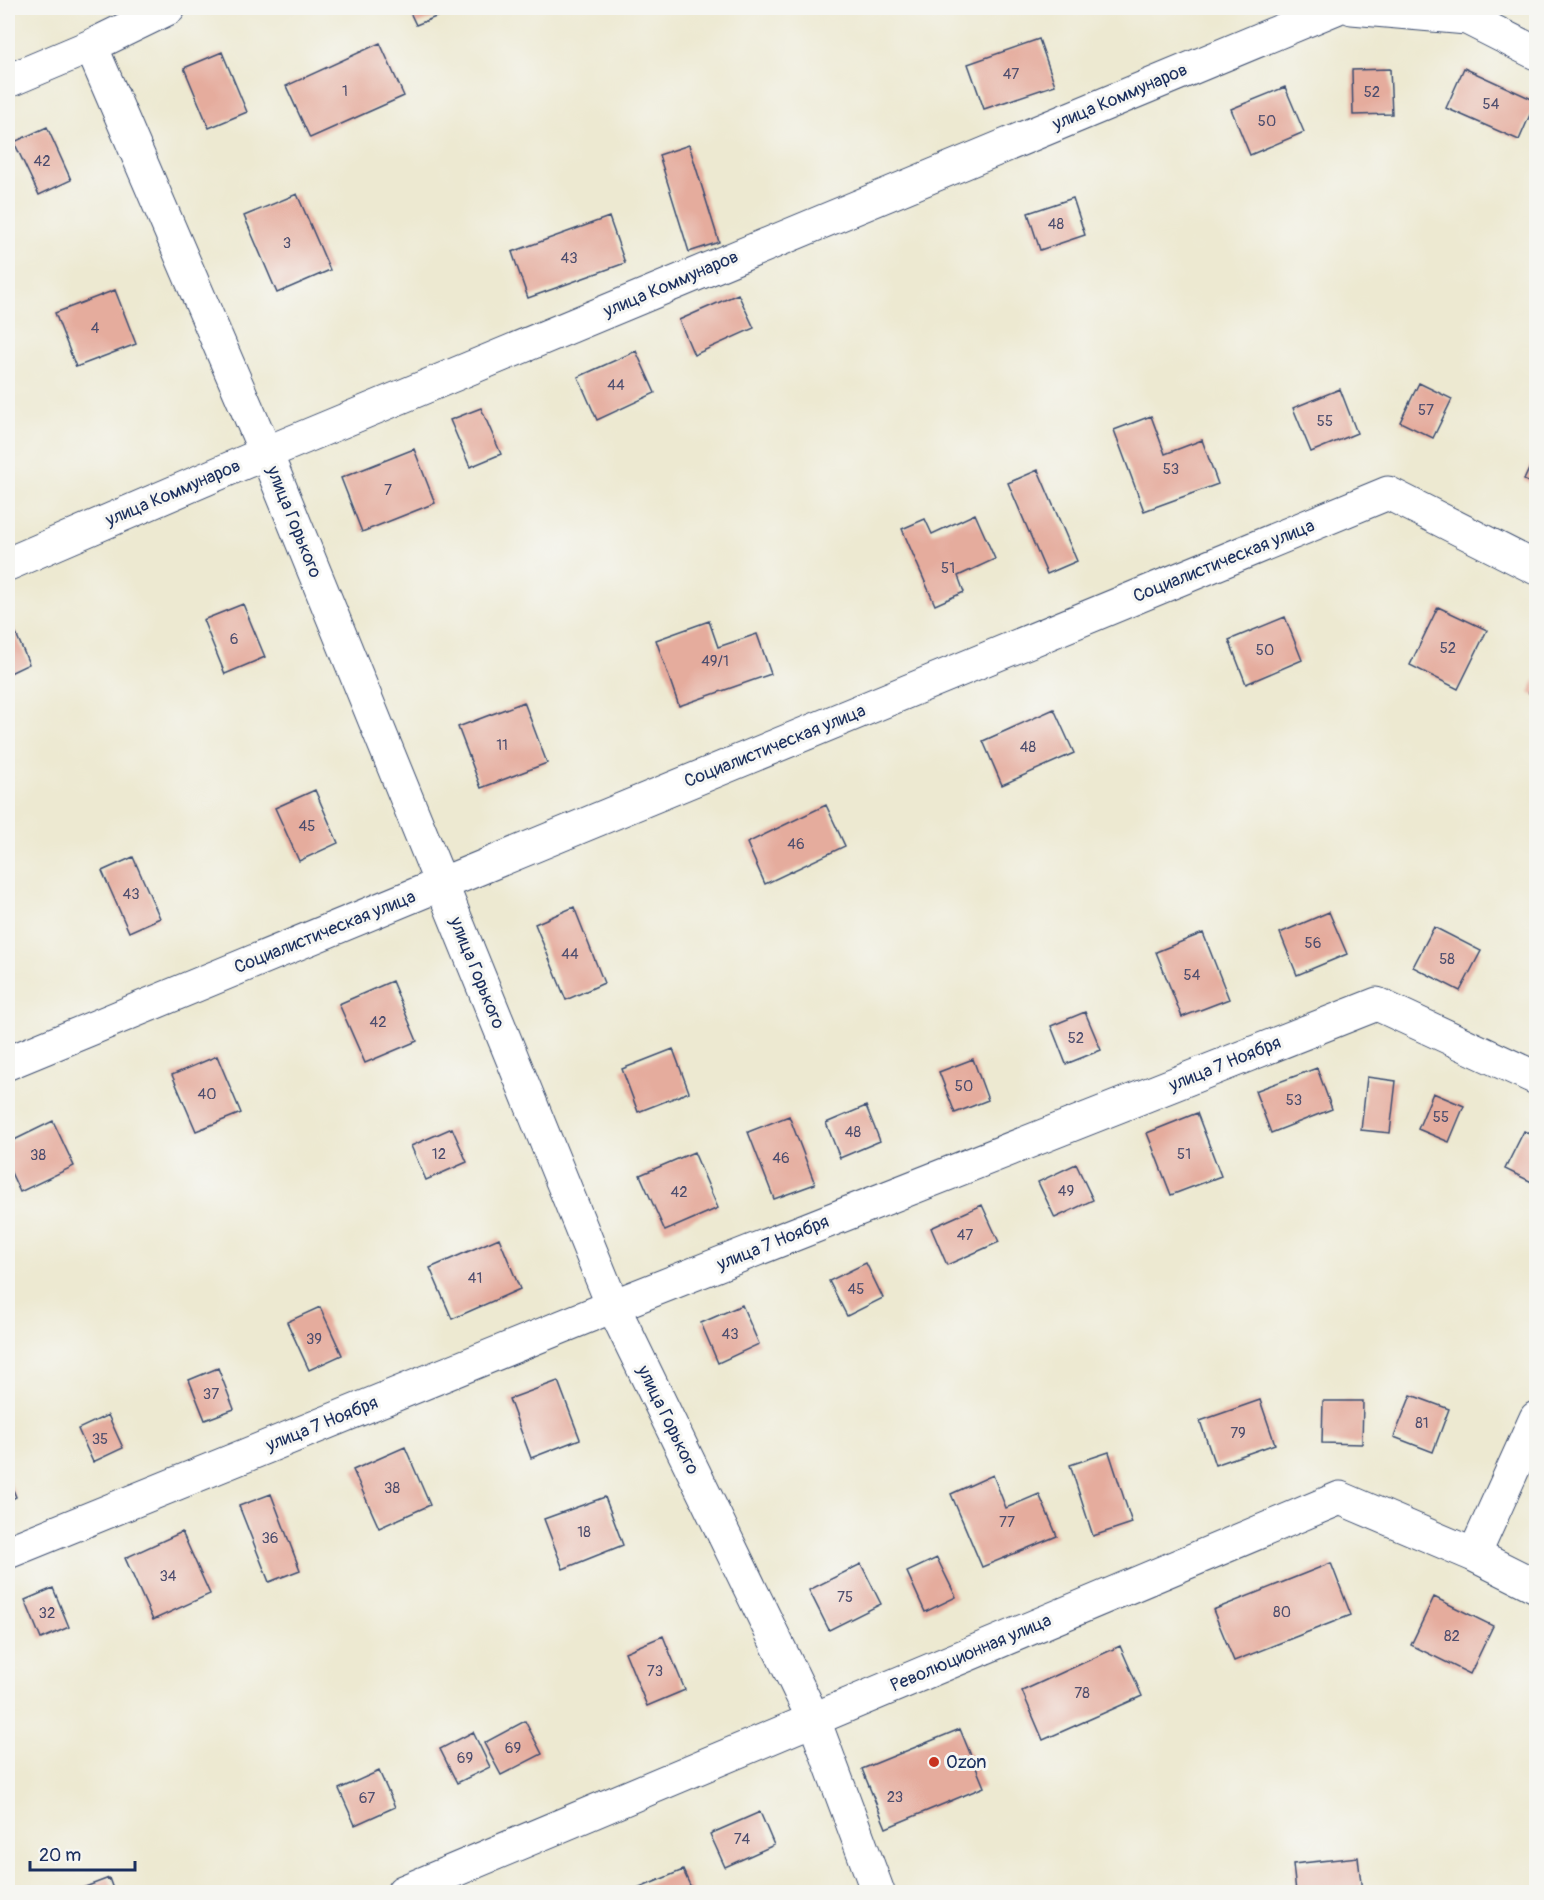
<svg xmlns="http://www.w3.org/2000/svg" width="1544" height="1900" font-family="Pangolin,sans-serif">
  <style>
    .building { fill: #e5ac9d }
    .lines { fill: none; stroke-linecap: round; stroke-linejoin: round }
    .minor-casing { stroke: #3a4b6f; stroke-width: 35 }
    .minor { stroke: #fff; stroke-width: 33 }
    .poi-dot { fill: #c8321e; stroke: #f6f6f2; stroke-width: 2 }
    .labels { text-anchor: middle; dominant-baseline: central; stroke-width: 6; stroke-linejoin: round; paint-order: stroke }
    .number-label { font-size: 15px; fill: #4e4e6e }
    .street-label { font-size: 18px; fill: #1b2f5e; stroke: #f6f6f2 }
    .poi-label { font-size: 18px; fill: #1b2f5e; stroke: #f6f6f2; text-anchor: start }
  </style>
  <rect width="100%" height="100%" fill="#f6f6f2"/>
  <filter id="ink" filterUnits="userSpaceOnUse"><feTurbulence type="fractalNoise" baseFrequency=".0167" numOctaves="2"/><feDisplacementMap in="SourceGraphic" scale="12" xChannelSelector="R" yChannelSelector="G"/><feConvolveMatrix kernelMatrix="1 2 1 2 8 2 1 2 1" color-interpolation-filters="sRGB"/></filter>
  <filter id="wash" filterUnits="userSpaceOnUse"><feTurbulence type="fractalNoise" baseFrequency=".008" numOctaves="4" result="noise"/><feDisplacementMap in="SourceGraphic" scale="24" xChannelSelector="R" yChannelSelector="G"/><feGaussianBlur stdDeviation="1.35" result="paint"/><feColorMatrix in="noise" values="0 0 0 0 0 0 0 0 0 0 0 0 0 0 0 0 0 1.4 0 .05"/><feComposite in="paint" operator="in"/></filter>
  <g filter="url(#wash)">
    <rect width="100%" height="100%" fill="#ede9d1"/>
    <g id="blocks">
      <!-- building -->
      <path class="building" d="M408 8H458L416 25Z
        M1039 39 1055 85 984 109 968 64Z
        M380 43 404 96 310 138 286 86Z
        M222 52 247 112 209 128 184 68Z
        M1464 68 1536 101 1519 140 1446 108Z
        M1390 69 1392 114 1353 115 1352 70Z
        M1285 87 1304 132 1250 155 1231 109Z
        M47 127 71 180 39 195 14 142Z
        M689 145 719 242 689 252 659 155Z
        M297 194 330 270 277 293 244 216Z
        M1073 198 1085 235 1040 250 1028 213Z
        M609 217 625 263 528 298 512 252Z
        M115 290 136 344 76 367 55 313Z
        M738 294 754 328 694 355 679 320Z
        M636 351 655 393 597 420 578 377Z
        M1419 383 1452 399 1433 438 1400 422Z
        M1340 389 1357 433 1311 452 1293 408Z
        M481 408 501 454 470 467 450 420Z
        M1151 416 1165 454 1202 440 1218 484 1144 511 1114 430Z
        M414 449 435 503 362 532 341 478Z
        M1536 454V486L1524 480Z
        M1038 470 1077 561 1047 574 1008 483Z
        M975 514 995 559 958 576 964 592 935 605 902 529 925 519 932 534Z
        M243 604 265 657 225 674 203 620Z
        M1438 607 1487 630 1458 689 1410 665Z
        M8 615 29 664 8 674Z
        M1285 617 1302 660 1246 684 1229 640Z
        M709 621 718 647 757 634 771 674 679 706 656 640Z
        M1536 679V697L1529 693Z
        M524 702 547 763 481 788 458 727Z
        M1054 709 1074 753 1002 785 983 741Z
        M315 790 338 843 299 861 275 808Z
        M826 805 845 846 765 884 747 843Z
        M133 857 160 918 129 932 102 871Z
        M574 907 604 983 566 1000 535 924Z
        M1329 912 1347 954 1297 975 1280 933Z
        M1434 927 1481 951 1460 991 1413 967Z
        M1203 933 1229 999 1182 1017 1156 952Z
        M392 981 417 1041 365 1063 339 1004Z
        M1085 1012 1101 1050 1066 1064 1051 1026Z
        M673 1049 689 1092 638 1112 622 1069Z
        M217 1056 241 1113 196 1131 172 1075Z
        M973 1059 988 1100 955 1113 939 1072Z
        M1317 1068 1332 1109 1271 1133 1255 1091Z
        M1367 1077 1396 1081 1390 1133 1361 1130Z
        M1433 1093 1464 1106 1449 1142 1418 1129Z
        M866 1106 880 1141 840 1158 826 1123Z
        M1197 1113 1221 1176 1171 1195 1147 1133Z
        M789 1116 815 1184 774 1199 748 1132Z
        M53 1121 74 1166 20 1192 8 1166V1143Z
        M452 1128 467 1162 426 1180 411 1146Z
        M1524 1131 1536 1138V1184L1505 1169Z
        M694 1152 718 1208 665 1231 640 1175Z
        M1076 1164 1093 1200 1055 1218 1038 1182Z
        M982 1205 999 1242 947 1265 931 1228Z
        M499 1238 520 1289 452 1319 430 1268Z
        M866 1263 883 1298 847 1316 829 1281Z
        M742 1305 759 1344 718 1363 701 1323Z
        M320 1307 342 1355 309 1370 287 1322Z
        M218 1368 234 1409 205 1420 189 1380Z
        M558 1381 580 1439 531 1458 509 1399Z
        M1411 1395 1449 1409 1433 1452 1394 1437Z
        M1260 1400 1275 1444 1215 1465 1200 1421Z
        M1323 1401H1363L1362 1444 1322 1443Z
        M108 1415 123 1448 93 1462 78 1429Z
        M405 1447 430 1505 379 1528 353 1470Z
        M1109 1452 1132 1523 1093 1536 1070 1465Z
        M993 1475 1006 1508 1039 1494 1057 1536 982 1567 951 1494Z
        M8 1478 16 1497 8 1501Z
        M271 1494 300 1570 269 1582 239 1506Z
        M605 1497 623 1545 563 1569 544 1519Z
        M182 1532 210 1594 153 1620 125 1558Z
        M937 1558 956 1597 925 1612 907 1572Z
        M1331 1563 1351 1615 1234 1661 1213 1610Z
        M861 1564 881 1604 829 1630 809 1590Z
        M53 1588 69 1627 41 1639 25 1600Z
        M1434 1597 1493 1626 1470 1674 1411 1645Z
        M663 1636 685 1690 647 1706 625 1652Z
        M1120 1646 1142 1696 1043 1740 1022 1691Z
        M525 1721 542 1754 501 1775 484 1743Z
        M960 1729 984 1787 886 1828 862 1769Z
        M473 1732 490 1767 457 1783 440 1749Z
        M379 1771 395 1807 355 1825 339 1789Z
        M760 1812 774 1845 725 1867 710 1834Z
        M1358 1857 1362 1892H1296L1293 1864Z
        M683 1870 693 1892H630Z
        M109 1878 114 1892H72Z"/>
    </g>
  </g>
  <g filter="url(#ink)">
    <use href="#blocks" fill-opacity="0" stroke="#3a4b6f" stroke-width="1.5"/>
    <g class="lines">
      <defs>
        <path id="minor" d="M1352 8 1467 18 1536 53
          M91 46 266 453 613 1306 814 1720 878 1892
          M8 81 91 46 169 8
          M8 564 266 453 1336 8
          M8 1063 1388 493 1536 568
          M8 1552 613 1306 1377 1004 1536 1078
          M1474 1555 1536 1418
          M403 1892 1340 1498 1474 1555 1536 1586"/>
      </defs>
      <!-- minor casing -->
      <use href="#minor" class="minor-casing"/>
      <!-- minor -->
      <use href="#minor" class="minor"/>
    </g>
  </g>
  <!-- markers -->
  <circle class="poi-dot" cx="934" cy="1762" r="6"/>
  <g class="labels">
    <!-- number labels -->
    <g class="number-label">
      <text x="1011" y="74">47</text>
      <text x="345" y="91">1</text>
      <text x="1372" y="92">52</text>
      <text x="1491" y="104">54</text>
      <text x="1267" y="121">50</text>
      <text x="42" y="161">42</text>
      <text x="1056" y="224">48</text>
      <text x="287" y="243">3</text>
      <text x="569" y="258">43</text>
      <text x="95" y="328">4</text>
      <text x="616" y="385">44</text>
      <text x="1426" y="410">57</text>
      <text x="1325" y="421">55</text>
      <text x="1171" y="469">53</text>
      <text x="388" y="490">7</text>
      <text x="948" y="568">51</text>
      <text x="234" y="639">6</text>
      <text x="1448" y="648">52</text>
      <text x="1265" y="650">50</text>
      <text x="715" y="661">49/1</text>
      <text x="502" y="745">11</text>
      <text x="1028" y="747">48</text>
      <text x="307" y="826">45</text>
      <text x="796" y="844">46</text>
      <text x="131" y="894">43</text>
      <text x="1313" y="943">56</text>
      <text x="570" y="954">44</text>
      <text x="1447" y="959">58</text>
      <text x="1192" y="975">54</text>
      <text x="378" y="1022">42</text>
      <text x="1076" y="1038">52</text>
      <text x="964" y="1086">50</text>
      <text x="207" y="1094">40</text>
      <text x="1294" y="1100">53</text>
      <text x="1441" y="1117">55</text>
      <text x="853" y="1132">48</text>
      <text x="439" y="1154">12</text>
      <text x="1184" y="1154">51</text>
      <text x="38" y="1155">38</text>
      <text x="781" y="1158">46</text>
      <text x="1066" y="1191">49</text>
      <text x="679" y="1192">42</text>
      <text x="965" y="1235">47</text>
      <text x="475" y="1278">41</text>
      <text x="856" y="1289">45</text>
      <text x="730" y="1334">43</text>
      <text x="314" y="1339">39</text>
      <text x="211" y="1394">37</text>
      <text x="1422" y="1423">81</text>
      <text x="1238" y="1433">79</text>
      <text x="100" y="1439">35</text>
      <text x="392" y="1488">38</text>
      <text x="1007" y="1522">77</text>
      <text x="584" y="1532">18</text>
      <text x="270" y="1538">36</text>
      <text x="168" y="1576">34</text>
      <text x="845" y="1597">75</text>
      <text x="1282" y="1612">80</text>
      <text x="47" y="1613">32</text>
      <text x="1452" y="1636">82</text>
      <text x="655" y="1671">73</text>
      <text x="1082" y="1693">78</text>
      <text x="513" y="1748">69</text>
      <text x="465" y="1758">69</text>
      <text x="895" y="1797">23</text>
      <text x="367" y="1798">67</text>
      <text x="742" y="1839">74</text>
    </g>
    <!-- street labels -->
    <g class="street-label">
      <text transform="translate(1120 97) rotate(-23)">улица Коммунаров</text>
      <text transform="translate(671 284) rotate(-23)">улица Коммунаров</text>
      <text transform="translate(173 493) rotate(-23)">улица Коммунаров</text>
      <text transform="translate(294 522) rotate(68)">улица Горького</text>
      <text transform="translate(1224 561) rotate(-22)">Социалистическая улица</text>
      <text transform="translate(775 746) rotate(-22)">Социалистическая улица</text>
      <text transform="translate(325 932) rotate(-22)">Социалистическая улица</text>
      <text transform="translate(477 973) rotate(68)">улица Горького</text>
      <text transform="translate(1225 1064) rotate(-22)">улица 7 Ноября</text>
      <text transform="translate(773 1243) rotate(-22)">улица 7 Ноября</text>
      <text transform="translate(668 1420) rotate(64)">улица Горького</text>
      <text transform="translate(322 1424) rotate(-22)">улица 7 Ноября</text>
      <text transform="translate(971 1653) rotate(-23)">Революционная улица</text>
    </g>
    <!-- poi labels -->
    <g class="poi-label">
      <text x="946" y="1762">Ozon</text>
    </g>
  </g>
  <!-- margin -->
  <rect width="1544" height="1900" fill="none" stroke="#f6f6f2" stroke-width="30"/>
  <!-- scale -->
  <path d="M30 1861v9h105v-9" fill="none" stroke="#1b2f5e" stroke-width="3"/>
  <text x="39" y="1861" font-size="18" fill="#1b2f5e" stroke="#f6f6f2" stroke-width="4.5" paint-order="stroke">20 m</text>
</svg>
